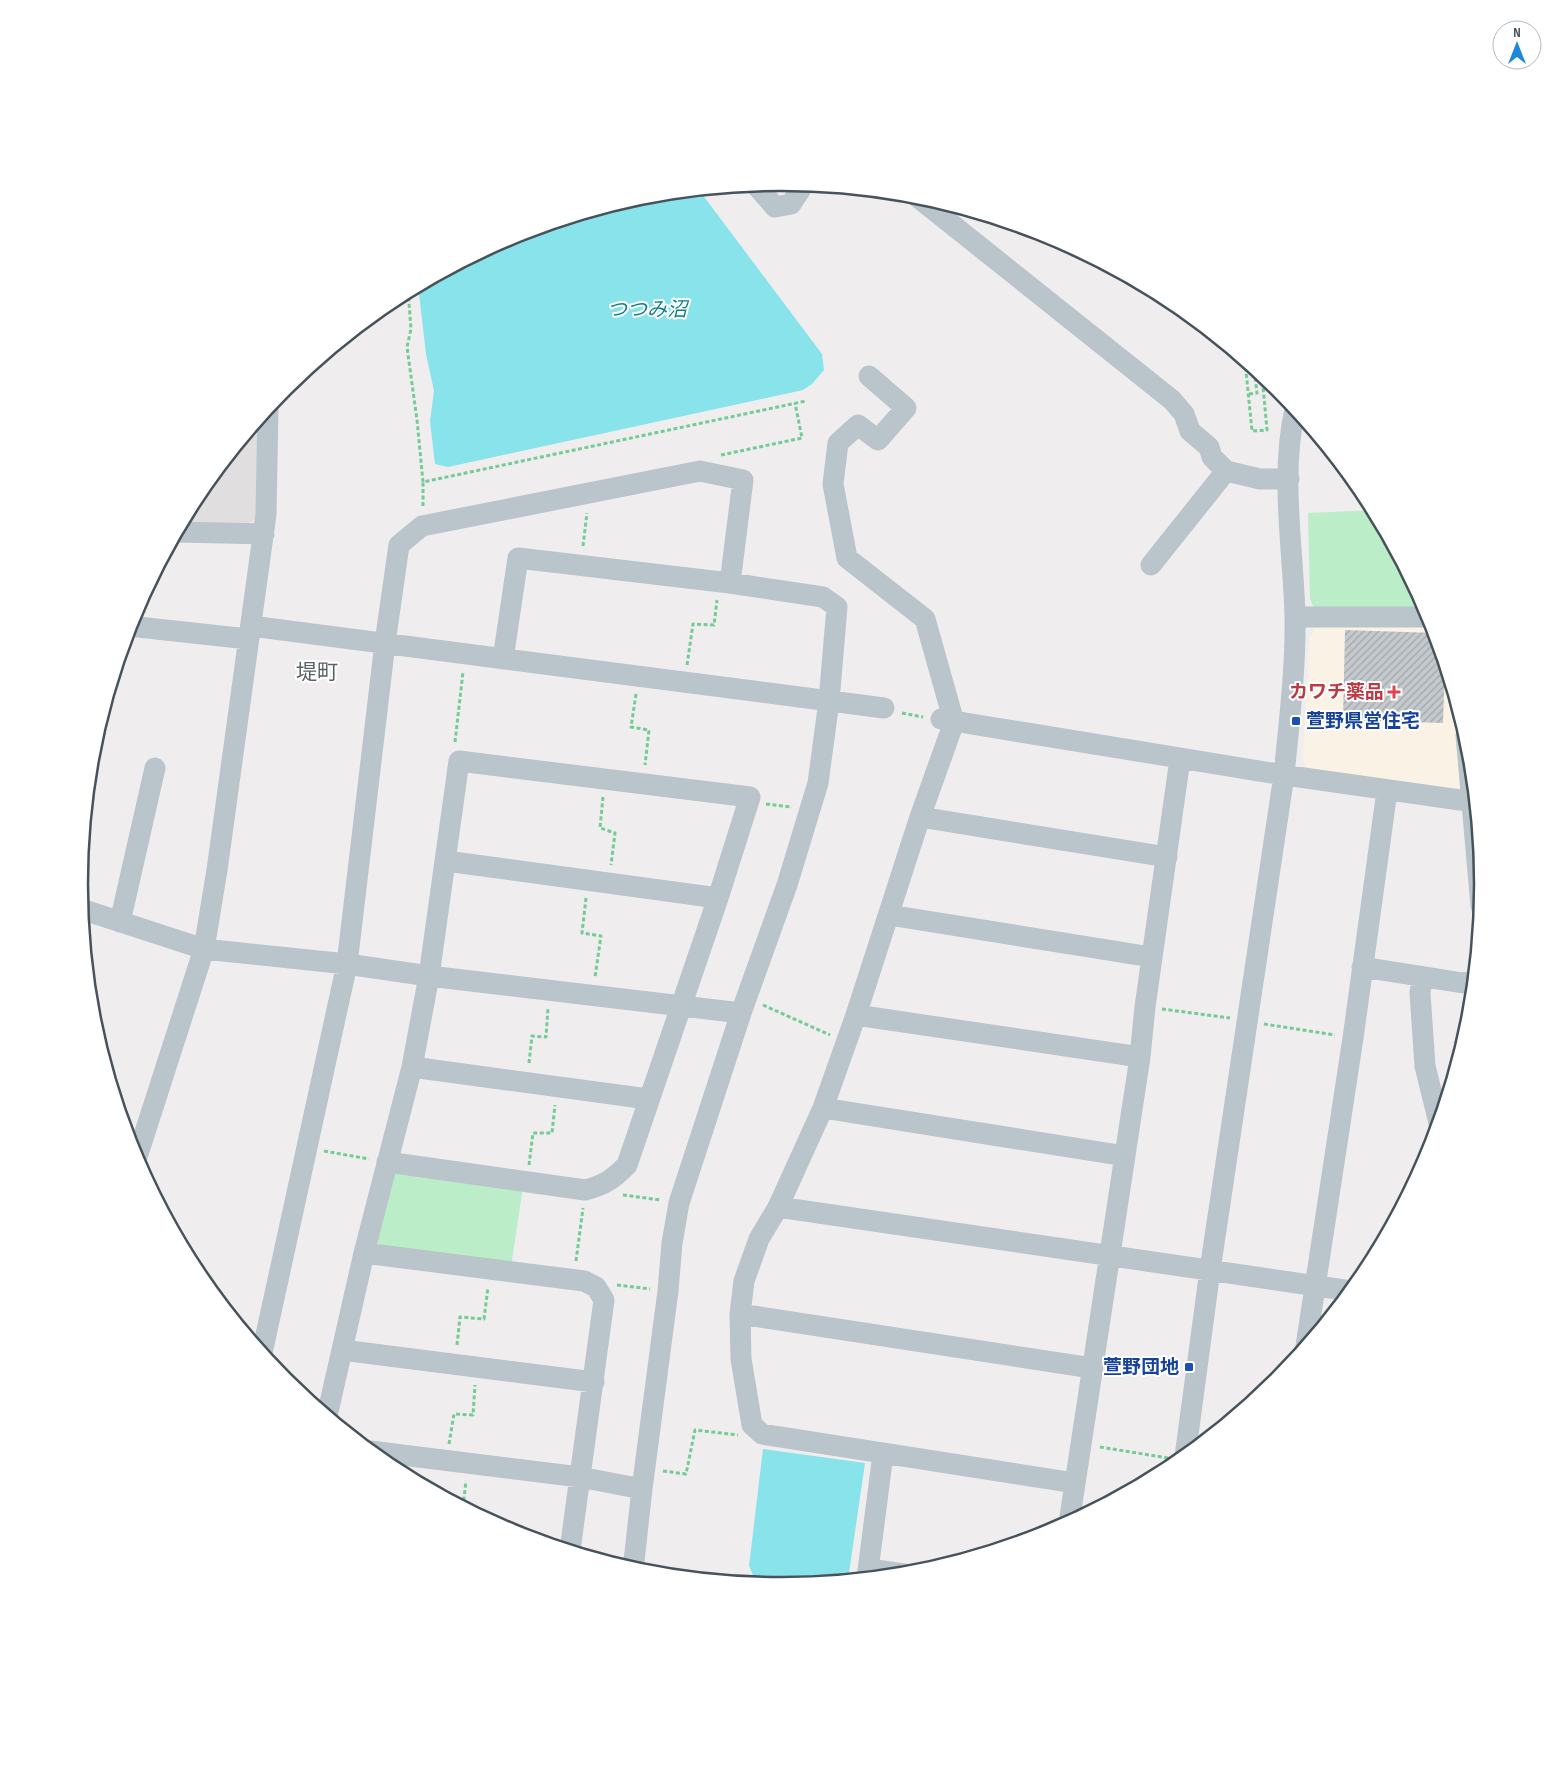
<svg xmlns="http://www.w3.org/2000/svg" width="1562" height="1768" font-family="'Sofia Sans Condensed','Noto Sans JP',sans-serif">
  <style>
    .commercial { fill: #fbf2e6 }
    .education { fill: #e1dee0 }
    .park { fill: #bbeec8 }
    .water { fill: #88e3eb }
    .building { fill: url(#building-hatch) }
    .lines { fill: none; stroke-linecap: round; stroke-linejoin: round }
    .path { stroke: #74cc95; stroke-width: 3; stroke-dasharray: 4 2.5; stroke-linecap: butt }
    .minor { stroke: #b9c4cb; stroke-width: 21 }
    .health-dot { fill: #e0444e; stroke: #fff; stroke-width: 2 }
    .transit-dot { fill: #1a4fb4; stroke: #fff; stroke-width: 2 }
    .labels { text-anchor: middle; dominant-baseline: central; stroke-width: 4; stroke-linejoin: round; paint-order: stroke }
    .health-label { font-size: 19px; font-weight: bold; fill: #be3a42; stroke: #fff; text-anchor: end }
    .transit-label { font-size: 19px; font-weight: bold; fill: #164399; stroke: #fff; text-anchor: start }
    .water-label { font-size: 20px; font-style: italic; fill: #0e7f88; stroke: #fff }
    .quarter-label { font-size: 21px; fill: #5a5f62; stroke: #fff }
    .rim { fill: none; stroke: #46535b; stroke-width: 2.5 }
  </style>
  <defs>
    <pattern id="building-hatch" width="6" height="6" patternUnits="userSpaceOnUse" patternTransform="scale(1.25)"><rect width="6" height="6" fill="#c4c9cd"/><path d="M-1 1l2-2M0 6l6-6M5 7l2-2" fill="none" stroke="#a1a6a9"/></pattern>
  </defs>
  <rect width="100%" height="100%" fill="#f0edee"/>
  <!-- commercial -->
  <path class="commercial" d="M1433 625 1457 706 1463 784 1452 793 1306 770 1303 757 1310 637 1316 626Z"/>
  <!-- education -->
  <path class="education" d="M262 414 260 516 247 525 181 524 197 494Z"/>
  <!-- park -->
  <path class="park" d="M1374 510 1426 608H1314L1310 599 1308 513Z
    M400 1170 523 1186 511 1268 382 1250 374 1237 389 1175Z"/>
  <!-- water -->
  <path class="water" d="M699 190 822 354 824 370 812 384 803 390 448 467 435 464 430 421 434 391 426 354 418 285 513 235 644 195Z
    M763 1449 865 1463 848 1580 781 1586 757 1584 749 1566Z"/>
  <!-- building -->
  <path class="building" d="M1345 630 1435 633 1445 665 1443 723 1343 720Z"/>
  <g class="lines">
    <!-- path -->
    <path class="path" d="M408 291 411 329 407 347 417 420 423 482 806 401
      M1245 361 1252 431 1267 430 1262 375
      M1249 394 1257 393 1254 368
      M721 455 802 438 795 403
      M423 506V482
      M583 546 587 513
      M687 665 693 624 714 625 717 600
      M636 694 631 727 649 730 645 765
      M902 713 923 717
      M455 742 463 672
      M603 797 600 828 615 833 611 865
      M766 804 792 807
      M586 898 582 933 601 936 595 977
      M763 1005 830 1035
      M1162 1009 1230 1018
      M1264 1024 1335 1035
      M529 1063 532 1036 546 1037 548 1008
      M324 1151 369 1159
      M529 1165 533 1133H552L555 1105
      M623 1195 661 1200
      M576 1261 583 1208
      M617 1285 650 1289
      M457 1345 460 1317 484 1319 488 1287
      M449 1444 454 1414 473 1415 475 1385
      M1100 1447 1168 1458
      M663 1471 686 1474 695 1430 738 1435
      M463 1507 466 1481"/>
    <!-- minor -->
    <path class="minor" d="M755 184 775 207 791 204 804 184
      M915 195 1172 400 1184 414 1190 431 1209 447 1212 457 1226 471
      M869 376 906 408 878 440 858 425 838 443 833 484 847 558 925 619 954 722 920 817 856 1015 823 1108 778 1207 759 1239 744 1281 740 1314 741 1359 752 1425 762 1434 1075 1483
      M177 532 264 534
      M1151 565 1226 471 1260 479H1289
      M1295 617H1430
      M129 626 248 639
      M251 626 884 708
      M503 659 518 558 730 583 823 597 837 607 829 701 818 783 787 885 741 1013 679 1203 672 1243 668 1291 642 1489 633 1570
      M941 719 1284 775 1460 800H1472
      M1466 735 1481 906
      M920 817 1167 857
      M446 861 718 898
      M81 909 204 949 347 964 429 976 741 1013
      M889 915 1145 956
      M120 922 155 768
      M1362 967 1463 983 1474 981
      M1422 977 1420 993 1425 1066 1439 1123
      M856 1015 1140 1057
      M412 1067 648 1099
      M823 1108 1125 1156
      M136 1160 204 949 217 870 266 514 268 408
      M778 1207 1351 1291
      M364 1253 584 1281 596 1287 604 1300 570 1550
      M740 1314 1092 1368
      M1306 1346 1353 1038 1387 791
      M342 1350 594 1382
      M262 1353 347 964 385 643 399 545 422 526 700 471 743 480 730 583
      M327 1416 364 1253 412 1067 429 976 459 761 750 797 718 898 627 1165C613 1179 605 1185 585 1190L387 1162
      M370 1451 580 1477 642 1489
      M1185 1457 1210 1270 1284 775C1289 723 1296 668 1295 615 1293 547 1280 476 1295 409
      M1069 1523 1140 1057 1145 1007 1180 759
      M868 1569 904 1574
      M867 1578 883 1454"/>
  </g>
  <!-- markers -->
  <path class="health-dot" d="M1391.5 684.5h5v5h5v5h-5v5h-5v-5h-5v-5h5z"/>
  <g class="transit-dot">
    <rect x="1291" y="716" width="10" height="10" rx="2.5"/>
    <rect x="1184" y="1362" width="10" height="10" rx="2.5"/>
  </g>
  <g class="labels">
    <!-- health labels -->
    <g class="health-label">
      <text x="1384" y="692">カワチ薬品</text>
    </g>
    <!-- transit labels -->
    <g class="transit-label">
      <text x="1306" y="721">萱野県営住宅</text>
      <text x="1179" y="1367" text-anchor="end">萱野団地</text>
    </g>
    <!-- water labels -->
    <g class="water-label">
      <text x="647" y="310">つつみ沼</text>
    </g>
    <!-- quarter labels -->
    <g class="quarter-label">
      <text x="317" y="672">堤町</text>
    </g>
  </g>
  <!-- crop -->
  <path d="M0 0H1562V1768H0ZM88 884a693 693 0 1 1 1386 0a693 693 0 1 1-1386 0Z" fill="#fff" fill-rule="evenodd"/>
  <path class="rim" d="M88 884a693 693 0 1 1 1386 0a693 693 0 1 1-1386 0Z"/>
  <!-- north arrow -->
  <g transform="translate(1517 45)"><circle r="24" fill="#ffffff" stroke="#b5babd"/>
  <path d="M0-4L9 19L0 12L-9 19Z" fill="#1a88dd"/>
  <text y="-8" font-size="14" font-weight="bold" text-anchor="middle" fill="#46535b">N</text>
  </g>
</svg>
